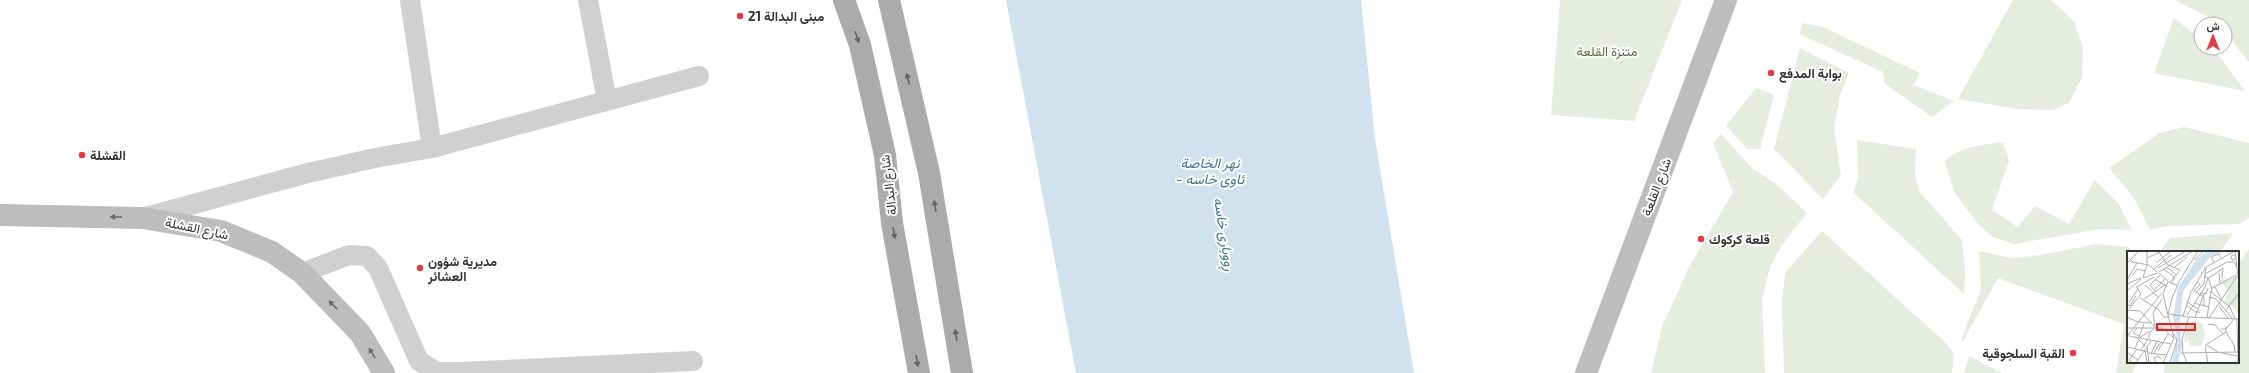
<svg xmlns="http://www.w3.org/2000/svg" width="2249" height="373" font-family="'Exo 2',Vazirmatn,sans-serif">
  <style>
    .green { fill: #e6ecdf }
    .water { fill: #cfe2ee }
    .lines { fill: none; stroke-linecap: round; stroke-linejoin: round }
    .street { stroke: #d0d0d0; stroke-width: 20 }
    .secondary { stroke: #bdbdbd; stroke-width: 22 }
    .primary { stroke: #ababab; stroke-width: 22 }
    .oneway { fill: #636363 }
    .oneway2 { fill: #6a6a6a }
    .poi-dot { fill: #e63946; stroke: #fff; stroke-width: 1.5 }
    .labels { text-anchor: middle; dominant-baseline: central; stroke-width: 4; stroke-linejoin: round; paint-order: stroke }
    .poi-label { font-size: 13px; font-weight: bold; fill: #333; stroke: #fff; text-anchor: start }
    .park-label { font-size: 13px; fill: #56703f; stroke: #fff }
    .street-label { font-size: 13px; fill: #333; stroke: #fff }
    .water-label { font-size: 14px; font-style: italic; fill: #3f7597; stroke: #fff }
    .inset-road { fill: none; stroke: #adadad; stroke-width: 1 }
    .view { fill: #d62828; fill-opacity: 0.15; stroke: #d62828; stroke-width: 2 }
    .inset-edge { fill: none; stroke: #333; stroke-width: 2 }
  </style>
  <rect width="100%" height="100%" fill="#fff"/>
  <!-- green -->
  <path class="green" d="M1560 0H1682L1634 121 1551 115Z
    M2013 0H2051L2074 22 2083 47 2082 77 2069 103 2052 110 2017 109 1958 99Z
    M2174 0H2249V62L2225 32V24H2218L2215 20Z
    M2174 18 2201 39V48H2210L2220 57 2245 91 2154 73Z
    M1803 23 1823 27 1920 73 1913 85 1954 101 1932 117 1885 84 1883 72 1799 34Z
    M1800 48 1849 73 1840 95 1834 129 1841 175 1823 199 1774 149Z
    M1756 88 1774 95 1760 149H1748L1726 126Z
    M2184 127 2249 143V218L2239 224 2167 226 2150 230 2134 198 2109 168 2160 133Z
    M1721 134 1753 169 1775 183 1807 213 1782 245 1770 267 1762 300 1765 373H1651L1662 327 1688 269 1733 192 1713 143Z
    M1857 140 1916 149 1915 176 1920 192 1962 240 1965 272 1964 294 1854 193 1858 176Z
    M2003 142 2009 161 1992 210 2018 227 2035 206 2069 224 2095 180 2118 203 2132 230 2100 229 2014 244 1993 237 1978 224 1954 192 1945 161C1961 146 1982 145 2003 142Z
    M1822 231 1946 343 1954 354 1952 373H1784L1782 303 1785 273Z
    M2233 233 2220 252H2160L2170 238Z
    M2096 244 2128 247 2134 252H2128V362H2137L2132 373H2116L2124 324 1998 278 1963 341 1961 340 1981 289 1979 251 2010 258 2041 255Z
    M2249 249V373H2164V362H2238V264Z
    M1969 356 2002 373H1964Z"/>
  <!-- water -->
  <path class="water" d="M1006 0H1361L1375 139 1414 373H1076Z"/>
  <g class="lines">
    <!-- street -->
    <path class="street" d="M410 0 432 148
      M588 0 607 101
      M142 218 308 173 375 158 432 148 699 76
      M302 273 349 255 367 256 378 268 419 361 437 372H461L693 361"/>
    <!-- secondary -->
    <path class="secondary" d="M0 215 142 218 221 231 272 252 302 273 360 333 384 373
      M1586 373 1726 0"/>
    <!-- primary -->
    <path class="primary" d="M844 0 860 45 885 155 892 223 919 373
      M889 0 929 173 962 373"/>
  </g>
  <!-- one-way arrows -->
  <defs><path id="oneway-solid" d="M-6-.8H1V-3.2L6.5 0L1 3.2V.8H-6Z"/></defs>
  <g class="oneway">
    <use href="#oneway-solid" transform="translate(857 37) rotate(71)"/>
    <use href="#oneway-solid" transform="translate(908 79) rotate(-103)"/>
    <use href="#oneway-solid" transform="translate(935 206) rotate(-99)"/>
    <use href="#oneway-solid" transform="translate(894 233) rotate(80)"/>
    <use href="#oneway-solid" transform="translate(956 335) rotate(-99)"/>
    <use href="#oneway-solid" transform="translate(917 361) rotate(81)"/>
  </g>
  <g class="oneway2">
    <use href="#oneway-solid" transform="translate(116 217) rotate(-179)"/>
    <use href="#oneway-solid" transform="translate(333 305) rotate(-134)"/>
    <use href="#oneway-solid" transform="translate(372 353) rotate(-122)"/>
  </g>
  <!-- markers -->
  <g class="poi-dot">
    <circle cx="740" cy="16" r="4"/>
    <circle cx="1771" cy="73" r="4"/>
    <circle cx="82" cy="155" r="4"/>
    <circle cx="1701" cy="239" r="4"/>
    <circle cx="420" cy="268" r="4"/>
    <circle cx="2073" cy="353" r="4"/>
  </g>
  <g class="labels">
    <!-- poi labels -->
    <g class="poi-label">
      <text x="748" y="16">مبنى البدالة 21</text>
      <text x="1779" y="73">بوابة المدفع</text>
      <text x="90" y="155">القشلة</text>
      <text x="1709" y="239">قلعة كركوك</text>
      <text x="428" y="261">مديرية شؤون<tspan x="428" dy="15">العشائر</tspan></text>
      <text x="2065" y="353" text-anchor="end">القبة السلجوقية</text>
    </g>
    <!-- park labels -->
    <g class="park-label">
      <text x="1607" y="51">متنزة القلعة</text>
    </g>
    <!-- street labels -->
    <g class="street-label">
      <text transform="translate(888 185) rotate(-97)">شارع البدالة</text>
      <text transform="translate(1656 187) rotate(-69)">شارع القلعة</text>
      <text transform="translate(197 228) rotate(12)">شارع القشلة</text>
    </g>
    <!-- water labels -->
    <g class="water-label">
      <text x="1210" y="162">نهر الخاصة<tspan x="1210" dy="16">- ئاوی خاسە</tspan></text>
      <text transform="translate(1225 234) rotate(81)">ڕووباری خاسە</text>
    </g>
  </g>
  <!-- overview -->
  <g transform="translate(2127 251)">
    <rect width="112" height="112" fill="#fff"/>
    <path d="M109 25 112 38V63L105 55 96 52 102 41 93 29 96 27 102 29ZM68 69 79 75H75L78 82 76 92 72 95 63 94 61 87 59 92 57 89 60 86 57 87 60 74 64 73 61 72Z" fill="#e6ecdf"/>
    <path d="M80 0H99L84 5 56 40 53 72 55 95 51 112H45L50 89 46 66 51 37 69 9Z" fill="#cfe2ee"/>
    <path class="inset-road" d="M20 0V14M31 0 41 14 53 19 43 31M108 0 112 34M20 7 35 0M108 8 105 9 104 5 109 3M4 9 5 11 22 14 30 21M67 9 77 0M87 11 84 6 92 3 94 7M0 12 12 0M29 12 44 0M39 16 50 24M48 16 60 6M31 17 57 1M27 18 44 4M36 18 48 26 45 32M32 21 66 0M91 21 96 17 95 27M32 22 43 32 50 34M78 23 100 11H107L110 16M6 24 10 18 18 20M16 27 20 14M16 27 31 22M0 29 10 12M29 29 40 35M70 31 73 33 67 40 77 46V55M0 33 14 27M93 33 109 24M18 34 32 47M10 36 27 26M88 36 95 49M85 37 84 41 103 56 108 68M85 37 93 33 92 22M28 38 38 28M85 38 81 27 91 21M0 40 14 28M29 41 23 34 33 24M70 41 77 32 79 17M36 42 41 31M73 42 79 43 81 37M36 43 41 64M82 46 89 48 105 67M13 47 31 58 37 66H42M17 48 38 34M2 51 11 38M60 51 71 58M67 52 82 56M0 53 3 55 9 45M59 54 69 61H73M92 55 101 67M2 58 14 43 9 35M0 59 13 60 29 77M99 59 112 42M42 63 61 66M60 64 78 36 81 27 77 25M56 65 64 41 79 16 108 0M0 66 11 71M62 66 112 68M68 66 77 43M80 67 84 41M82 67 111 24M110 68 111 112M11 71 25 72M81 73 88 74 96 83M28 75 26 62 35 48M99 75V81L107 94 108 101M0 77H27M10 77 6 82 12 85M94 78H99L107 68M2 83V85L44 93M0 85 35 42M9 86 19 96M12 86 17 73M22 89V83L27 77H35L47 87M78 93 91 101M80 93 99 81M78 95 81 112M0 96 21 101M20 96 22 111M8 98 12 87 23 80M14 99 21 88M18 100 20 112M31 100 41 83M1 102 11 109M21 102 39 104M54 102 111 101M95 102 110 105M24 103 30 90M26 103 34 91M6 112 2 109 10 98M9 112 24 90M29 112 27 107 31 105 34 108M36 112 47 87 41 64 45 47 53 29 71 0M43 112 50 89 47 83M60 112 56 102 55 88 62 66"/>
    <path class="view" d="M30 73H68V79H30Z"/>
    <rect width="112" height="112" class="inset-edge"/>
  </g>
  <!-- north arrow -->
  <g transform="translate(2213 36)"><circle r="19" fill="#ffffff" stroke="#adadad"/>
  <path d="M0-3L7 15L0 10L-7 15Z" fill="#e63946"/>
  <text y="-6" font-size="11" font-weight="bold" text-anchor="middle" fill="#333333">ش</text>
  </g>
</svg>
